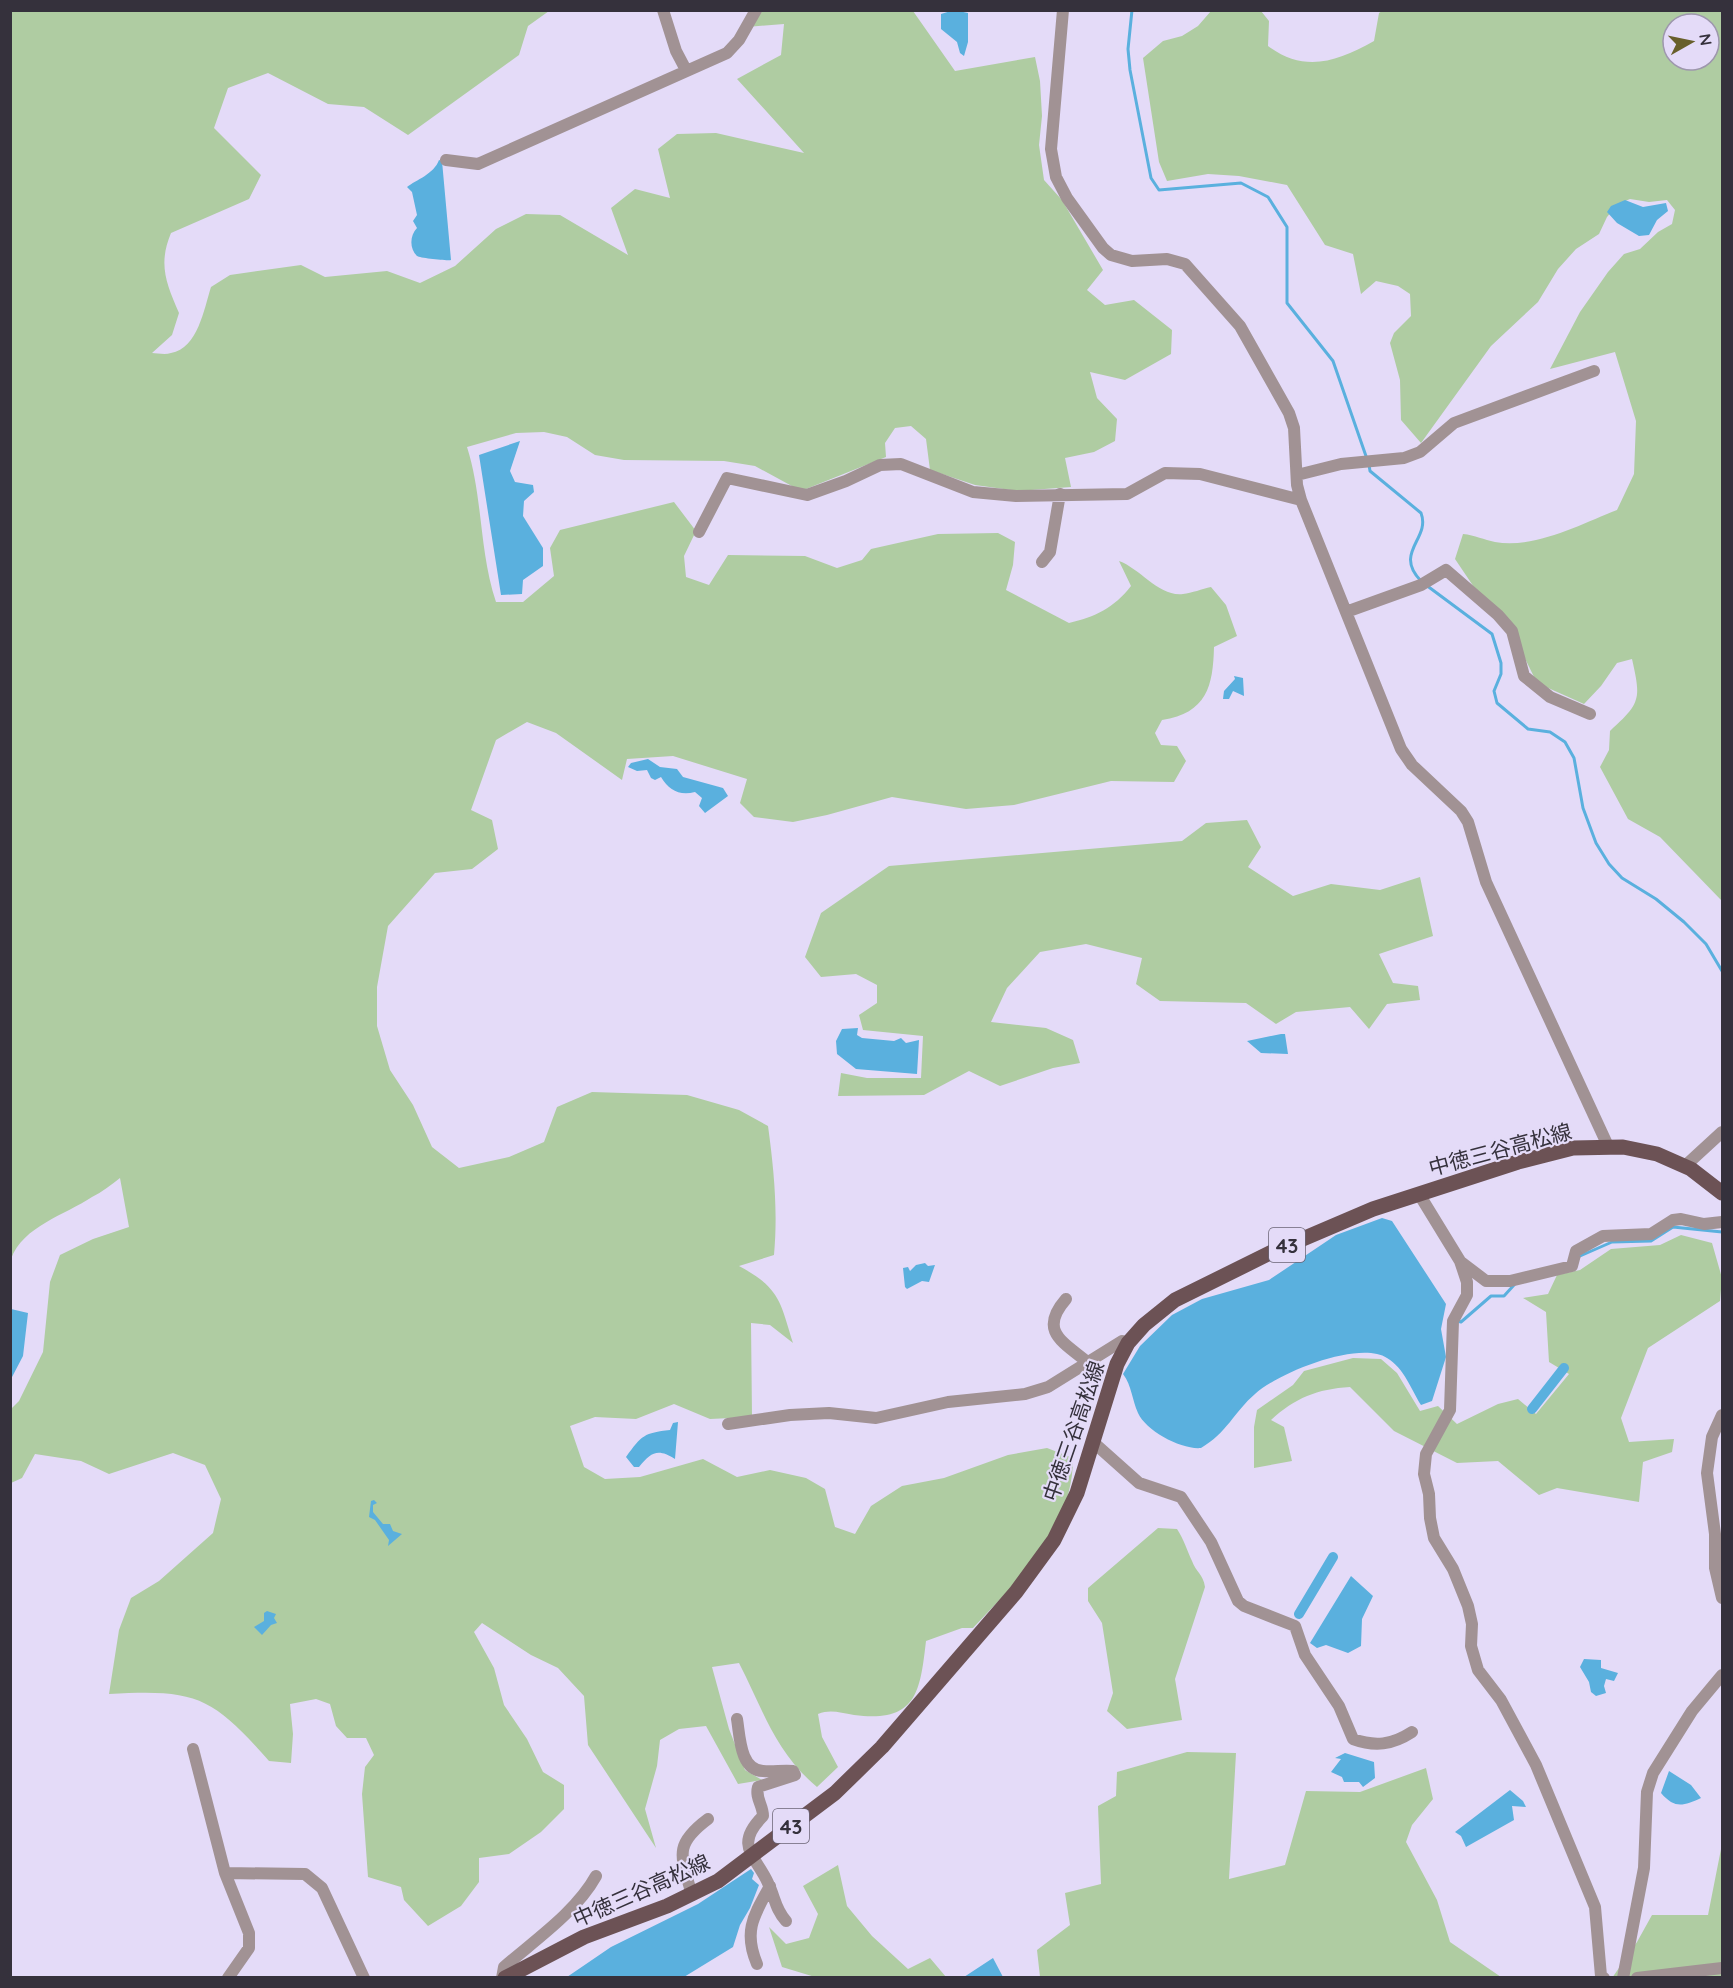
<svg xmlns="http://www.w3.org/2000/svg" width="1733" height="1988" font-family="Quicksand,'Noto Sans JP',sans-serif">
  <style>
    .green { fill: #afcca2; fill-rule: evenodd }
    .water { fill: #5ab0de }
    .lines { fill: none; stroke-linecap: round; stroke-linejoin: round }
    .stream { stroke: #5ab0de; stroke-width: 3 }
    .canal { stroke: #5ab0de; stroke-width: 10 }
    .street { stroke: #a19294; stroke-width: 12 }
    .primary { stroke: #6c5255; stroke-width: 15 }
    .labels { text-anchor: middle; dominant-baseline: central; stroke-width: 4.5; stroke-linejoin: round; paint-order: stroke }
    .shield { fill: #e4dbf8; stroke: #6a6474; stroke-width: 1.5 }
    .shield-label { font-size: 20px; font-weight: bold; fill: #35313c }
    .street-label { font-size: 21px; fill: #35313c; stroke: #e4dbf8 }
  </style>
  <rect width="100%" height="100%" fill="#e4dbf8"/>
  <!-- green -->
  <path class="green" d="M11 11H549L528 26 519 55 408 135 364 107 328 104 268 73 228 88 214 128 261 175 249 199 171 233C158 264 166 283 179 313L172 335 152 353C157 353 165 355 171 353 198 348 204 309 211 287L230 275 301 265 325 277 387 271 420 283 455 266 496 229 526 214 560 215 628 255 611 208 635 189 670 198 658 149 677 134 716 133 804 153 737 79 781 55 784 24 747 27 759 11H913L955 71 1035 57 1040 81 1042 116 1039 145 1044 180 1062 200 1103 270 1087 290 1105 305 1134 300 1172 330 1171 354 1125 380 1090 372 1097 398 1117 419 1115 441 1094 452 1065 458 1071 487 1018 491 975 485 930 470 926 439 911 426 895 428 885 443 886 457 801 491 755 466 724 461 624 460 595 455 567 437 544 432 516 433 467 447C483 497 479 551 496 602H523L554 576 550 548 560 530 674 502 696 531 684 556 686 577 709 585 728 555 805 556 837 568 862 560 871 549 938 534 998 533 1015 542 1013 565 1006 590 1069 623C1095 617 1114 608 1131 586L1119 561C1141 569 1159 597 1183 594 1192 593 1202 589 1211 587L1226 605 1237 636 1214 647C1213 686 1207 713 1162 720L1155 733 1161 745 1177 746 1186 761 1174 782 1111 781 1014 805 966 809 892 797 827 815 793 822 754 817 740 803 747 779 673 756 627 759 622 780 556 733 527 722 496 740 471 810 492 820 498 849 472 869 435 873 388 926 377 987V1026L390 1070 413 1105 432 1147 459 1168 509 1157 544 1142 557 1107 592 1092 687 1095 739 1110 768 1126C774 1170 778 1211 774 1255L739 1266C780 1288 780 1301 793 1343L770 1325 751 1323 752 1417 710 1419 674 1404 636 1419 595 1417 570 1426 584 1467 605 1479 640 1477 703 1459 737 1477 770 1470 806 1478 825 1489 835 1527 855 1534 871 1506 902 1486 944 1478 1008 1455 1047 1448 1073 1458C1073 1529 1019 1579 973 1628H962L926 1641C920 1692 917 1723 854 1715 840 1713 831 1709 818 1714L822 1737 838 1767 817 1787C774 1751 763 1709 739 1663L712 1667 729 1729 745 1770 762 1780 738 1784 706 1726 679 1729 660 1740 657 1766 645 1809 656 1848 588 1745 584 1696 558 1668 531 1655 482 1623 474 1632 494 1668 504 1705 527 1739 543 1772 564 1785V1809L541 1832 509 1854 479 1858V1882L461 1906 428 1926 404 1900 401 1887 368 1877 362 1794 365 1767 374 1755 366 1738H347L336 1726 330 1704 316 1699 290 1704 293 1734 291 1763 269 1761C212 1696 196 1689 109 1694L119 1630 131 1598 159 1581 213 1533 221 1499 205 1465 173 1453 109 1474 81 1461 35 1454 22 1478 11 1483V1409L19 1401 43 1352 50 1282 60 1255 93 1239 129 1227 120 1178C111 1185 102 1192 92 1197 65 1215 23 1226 11 1259Z
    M1211 11H1261L1269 21 1268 46C1305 73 1336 62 1374 41L1379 13 1382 11H1722V901L1660 837 1628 819 1600 767 1609 750 1610 731C1641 703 1641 699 1632 659L1617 663 1601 686 1584 704 1537 683 1516 640 1482 599 1455 559 1463 534C1475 535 1484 540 1495 542 1535 549 1581 524 1617 510L1634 474 1636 421 1615 352 1550 369 1580 312 1608 272 1624 254 1640 249 1658 232 1672 224 1675 210 1667 200 1649 202 1630 199 1618 204 1607 217 1599 234 1576 249 1558 269 1538 302 1491 346 1421 443 1401 420 1400 380 1390 343 1394 333 1411 316 1410 294 1398 286 1376 281 1361 294 1353 254 1325 245 1287 185 1239 176 1208 174 1167 181 1159 162 1143 58 1163 41 1182 36 1198 26ZM1673 24H1709V60H1673Z
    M1247 820 1261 847 1248 867 1293 896 1331 884 1380 890 1420 877 1433 936 1379 954 1393 983 1418 986 1420 1000 1387 1004 1369 1029 1350 1007 1296 1012 1276 1024 1246 1003 1160 1001 1136 984 1142 958 1086 944 1040 952 1007 988 991 1022 1046 1028 1073 1040 1080 1063 1053 1068 1000 1086 969 1071 924 1095 838 1096 841 1073 867 1078H921L923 1036 863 1030 859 1015 877 1003V985L856 974 821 977 805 957 821 913 889 866 1182 841 1206 823Z
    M1681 1235 1712 1243 1722 1278 1720 1301 1648 1348 1621 1418 1629 1442 1674 1439 1672 1452 1643 1462 1639 1502 1557 1488 1539 1495 1498 1461 1457 1463 1394 1431 1350 1387C1317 1389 1295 1398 1271 1420L1284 1427 1292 1461 1254 1468V1427L1257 1410 1293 1385 1304 1371 1353 1358 1381 1359 1397 1373 1420 1411 1438 1406 1457 1424 1498 1404 1518 1399 1536 1414 1569 1374 1549 1362 1546 1312 1523 1298 1548 1294 1557 1275 1580 1270 1611 1249 1660 1245Z
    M1158 1528 1177 1529C1184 1540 1187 1550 1192 1561 1196 1572 1203 1574 1205 1587L1175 1679 1182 1720 1127 1729 1107 1711 1113 1693 1102 1623 1088 1601V1588Z
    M1187 1752 1236 1753 1229 1879 1285 1865 1306 1791 1360 1792 1426 1768 1433 1799 1412 1825 1406 1842 1437 1900 1450 1942 1501 1977H1040L1037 1950 1070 1925 1065 1893 1101 1884 1098 1806 1116 1796 1117 1772Z
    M1722 1844V1977L1612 1978 1637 1942 1652 1915H1708Z
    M838 1865 847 1906 872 1936 908 1969 930 1958 946 1977H815L782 1967 769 1927 786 1944 809 1938 818 1914 803 1886Z"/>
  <!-- water -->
  <path class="water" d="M954 10 968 13V42L964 56 960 53 957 42 941 29V14Z
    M439 160 442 161 451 260C447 261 420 258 417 256 409 248 410 235 417 228L413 221 417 215 412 192 407 187C416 180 434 174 439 160Z
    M1625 200 1643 207 1666 203 1668 211 1657 220 1649 235 1639 236 1617 223 1607 212 1611 206Z
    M520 441 510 471 515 482 533 485 534 492 524 501 523 516 543 548V566L523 580 522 594 501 595 479 455Z
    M1234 676 1243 678 1244 696 1233 691 1229 699H1223L1224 691 1235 679Z
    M648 759 660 767 677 769 683 777 723 788 728 796 705 813 699 806 702 798 695 792C679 796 669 790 661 777L655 780 651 778 647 770 637 771 628 767 631 763Z
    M858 1028 857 1035 862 1038 894 1041 901 1038 906 1043 919 1040 917 1074 856 1069 837 1054 836 1041 842 1029Z
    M1281 1034H1285L1288 1054 1261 1053 1247 1041Z
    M1382 1218 1392 1221 1446 1304 1441 1329 1446 1357 1432 1401 1421 1405C1411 1389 1404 1368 1387 1358 1359 1340 1278 1373 1255 1394 1234 1412 1227 1433 1201 1448 1182 1450 1146 1431 1138 1413 1132 1400 1132 1386 1123 1374L1140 1346 1172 1315 1202 1299 1269 1280 1336 1235Z
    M925 1263 928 1266 935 1265 929 1282 922 1281 907 1289 905 1287 903 1268 908 1267 910 1271 916 1265Z
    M11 1309 28 1313 23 1356 11 1379Z
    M678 1422 675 1459C658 1448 651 1452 639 1467H634L626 1457C642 1435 644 1433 670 1430L673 1423Z
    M374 1500 377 1503 373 1505V1512L383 1524H390L393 1531 402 1534 388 1546 389 1540 375 1520 369 1517 371 1501Z
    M1351 1576 1373 1596 1362 1619 1361 1646 1348 1653 1326 1645 1317 1648 1310 1643Z
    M267 1611 276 1614 274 1618 277 1623 271 1625 262 1635 254 1627 264 1621V1613Z
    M1584 1659 1601 1660V1668L1618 1673 1614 1681 1606 1679 1604 1686 1606 1693 1596 1696 1591 1692 1589 1682 1580 1667Z
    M1345 1753 1374 1762 1375 1778 1363 1787 1359 1782H1344L1342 1777 1331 1772 1341 1759 1335 1758Z
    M1669 1771 1691 1785 1701 1798C1683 1806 1675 1809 1661 1793Z
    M1510 1790 1523 1801 1526 1807 1512 1806 1514 1820 1466 1847 1461 1836 1455 1832Z
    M751 1869 754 1873 752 1879 759 1885 750 1908 740 1925 733 1947 684 1977H567L611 1947 698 1904Z
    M993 1958 1003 1977H964Z"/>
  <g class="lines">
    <!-- stream -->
    <path class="stream" d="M1132 10 1128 49 1130 70 1151 178 1159 190 1241 183 1268 197 1287 227V303L1333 361 1367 459
      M1369 465 1370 471 1421 513C1431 539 1393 552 1421 581
      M1426 585 1492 634 1501 663V674L1494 691 1497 703 1528 729 1550 732 1565 742 1574 758 1583 808 1596 843 1609 864 1622 878 1656 899 1684 922 1706 944 1722 971
      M1580 1256 1612 1242 1651 1241 1673 1227 1722 1232
      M1457 1321 1461 1322 1491 1296H1504L1514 1285"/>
    <!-- canal -->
    <path class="canal" d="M1532 1409 1564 1368
      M1299 1614 1333 1557"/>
    <!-- street -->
    <path class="street" d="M663 10 676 51 686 70
      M1063 10 1051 149 1056 177 1067 198 1103 248 1111 255 1132 261 1167 259 1185 264 1240 326 1289 413 1294 428 1297 485 1301 500 1401 749 1412 765 1461 811 1468 822 1486 882 1608 1146
      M446 160 478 164 727 53 739 40 756 10
      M1297 475 1341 464 1404 458 1420 452 1454 423 1594 371
      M699 532 727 478 807 495 846 481 880 465 901 464 973 492 1016 496 1127 494 1165 473 1200 474 1301 500
      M1042 562 1050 552 1060 494
      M1346 612 1421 585 1446 570 1498 615 1512 631 1524 676 1550 697 1590 714
      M1685 1166 1722 1132
      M1419 1194 1460 1261 1467 1282V1295L1453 1321 1450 1410 1426 1454 1424 1474 1429 1494 1430 1518 1434 1538 1453 1569 1468 1606 1472 1624 1471 1646 1478 1670 1501 1700 1536 1765 1595 1907 1601 1976 1604 1978
      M1461 1262 1486 1281H1510L1572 1266 1576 1251 1603 1236 1651 1234 1673 1220 1681 1219 1704 1224 1722 1222
      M1066 1299C1039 1330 1061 1341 1086 1361
      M1722 1415 1712 1437 1707 1473 1715 1534V1568L1722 1598
      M728 1424 790 1415 829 1413 876 1418 948 1402 1025 1394 1048 1387 1122 1341 1128 1343
      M1093 1442 1139 1483 1181 1497 1211 1542 1238 1601 1244 1606 1295 1626 1305 1655 1339 1706 1353 1739C1375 1747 1392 1745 1412 1732
      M737 1719C740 1737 740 1770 763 1771 773 1772 783 1770 793 1771L795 1775 758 1787C755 1798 763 1805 763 1816 733 1846 756 1856 768 1883 775 1897 775 1909 786 1921
      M193 1749 225 1873 249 1933V1948L228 1978
      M225 1873 305 1874 322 1888 364 1978
      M692 1895C681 1856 673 1845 708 1819
      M757 1964C743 1931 754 1915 770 1886
      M502 1978 504 1967C535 1940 576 1912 596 1876
      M1623 1978 1644 1868 1647 1792 1653 1773 1692 1711 1722 1675
      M1637 1978 1722 1968"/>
    <!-- primary -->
    <path class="primary" d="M505 1978 584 1937 667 1906 718 1881 835 1793 882 1747 1016 1592 1054 1540 1077 1493 1117 1364 1128 1343 1144 1325 1175 1300 1272 1252 1373 1209 1518 1162 1573 1148 1623 1147 1657 1154 1691 1169 1722 1193"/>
  </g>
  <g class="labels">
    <!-- shield labels -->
    <g class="shield">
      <rect x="1269" y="1228" width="36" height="34" rx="4.5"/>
      <rect x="773" y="1809" width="36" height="34" rx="4.5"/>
    </g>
    <g class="shield-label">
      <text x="1287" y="1245">43</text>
      <text x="791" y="1826">43</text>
    </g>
    <!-- street labels -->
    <g class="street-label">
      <text transform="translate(1500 1149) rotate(-15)">中徳三谷高松線</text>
      <text transform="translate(1073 1431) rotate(-71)">中徳三谷高松線</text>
      <text transform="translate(641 1890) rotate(-24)">中徳三谷高松線</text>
    </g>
  </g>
  <!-- border -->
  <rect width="1733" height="1988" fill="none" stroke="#35313c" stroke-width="24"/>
  <!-- north arrow -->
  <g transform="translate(1691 42) rotate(81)"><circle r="28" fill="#e4dbf8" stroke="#9e97ad" stroke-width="1.5"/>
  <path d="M0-4.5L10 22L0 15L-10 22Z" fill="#685f2b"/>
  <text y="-9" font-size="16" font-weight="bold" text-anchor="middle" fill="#35313c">N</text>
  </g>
</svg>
